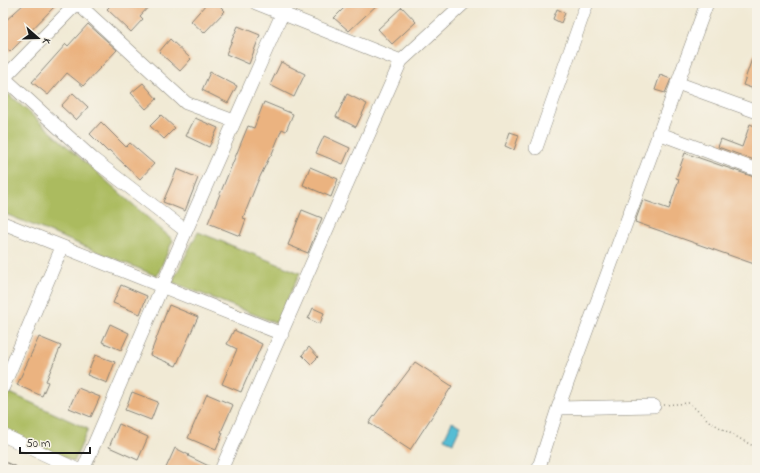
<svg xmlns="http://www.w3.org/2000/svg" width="760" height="473" font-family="'Indie Flower',sans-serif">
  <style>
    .green { fill: #abbb5f; stroke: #646c3e }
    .water { fill: #56bdd4; stroke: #396c78 }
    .building { fill: #ebb380 }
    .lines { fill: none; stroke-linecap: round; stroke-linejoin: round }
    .minor-casing { stroke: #868378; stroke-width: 14 }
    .path { stroke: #868378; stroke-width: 1.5; stroke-dasharray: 1 3; stroke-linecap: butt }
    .minor { stroke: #fff; stroke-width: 13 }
  </style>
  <rect width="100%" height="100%" fill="#f7f3e8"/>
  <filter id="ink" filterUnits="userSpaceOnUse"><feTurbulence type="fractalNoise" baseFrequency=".025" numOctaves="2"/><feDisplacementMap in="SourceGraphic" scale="8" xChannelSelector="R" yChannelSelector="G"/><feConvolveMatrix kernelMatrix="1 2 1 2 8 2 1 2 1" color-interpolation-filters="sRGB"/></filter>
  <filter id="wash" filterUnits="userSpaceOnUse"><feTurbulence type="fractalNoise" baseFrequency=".012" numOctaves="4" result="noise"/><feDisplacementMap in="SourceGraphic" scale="16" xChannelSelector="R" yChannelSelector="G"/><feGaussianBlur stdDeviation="0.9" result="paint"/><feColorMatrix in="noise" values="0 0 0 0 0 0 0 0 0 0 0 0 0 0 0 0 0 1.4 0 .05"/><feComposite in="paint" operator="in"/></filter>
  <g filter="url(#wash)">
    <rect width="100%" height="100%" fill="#f1ead5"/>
    <!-- green -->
    <path class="green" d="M6 92 173 240 157 276 3 213V96Z
      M198 232 300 273 276 323 172 282Z
      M8 392 88 429 74 462 3 429V404Z"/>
    <!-- water -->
    <path class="water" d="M452 422 461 426 453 443 444 439Z"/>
    <g id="blocks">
      <!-- building -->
      <path class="building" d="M25 3H58L10 52 3 45V23Z
        M113 3H152L140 16 143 19 131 32 107 9Z
        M207 3H217L225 11 204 33 191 21Z
        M349 3H379L349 31 334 18Z
        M402 7 416 22 392 44 378 29Z
        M557 9 565 13 561 23 553 19Z
        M88 24 117 50 83 86 67 73 48 95 32 82 66 44 68 46Z
        M238 26 260 35 249 64 226 54Z
        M170 39 191 59 180 71 159 52Z
        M756 47 757 48V90L743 85Z
        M281 62 305 74 294 97 270 85Z
        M210 72 237 86 228 103 202 90Z
        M660 75 671 79 665 93 655 90Z
        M143 83 157 99 146 109 131 93Z
        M73 93 88 107 76 120 61 106Z
        M347 94 367 104 356 127 336 117Z
        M264 102 293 114 286 131 282 129 271 156H270L257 183 243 218 246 219 240 236 208 223 248 126 254 128Z
        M161 115 175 128 164 139 150 126Z
        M195 118 218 128 209 147 186 136Z
        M101 122 126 147 130 143 154 164 140 179 109 150 108 152 90 134Z
        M750 124 757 127V161L718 147 721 139 742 147Z
        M510 132 519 135 514 150 505 146Z
        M324 136 350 148 343 164 316 153Z
        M685 153 757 178V265L635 222 643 200 669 209 679 179 676 178Z
        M310 167 338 179 331 197 303 185Z
        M177 169 198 178 185 211 163 202Z
        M302 210 322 218 308 253 288 245Z
        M121 285 147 296 140 314 113 303Z
        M169 305 198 317 176 366 150 355Z
        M313 308 324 313 320 324 308 319Z
        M110 324 129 333 121 350 102 342Z
        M234 330 262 344 241 392 222 384 237 349 227 344Z
        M39 337 61 346 46 381 48 382 42 396 17 385Z
        M309 347 318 357 311 364 302 355Z
        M95 355 115 362 107 383 87 375Z
        M415 362 452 386 410 450 369 423Z
        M78 388 100 397 91 417 69 408Z
        M132 392 158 402 151 420 125 410Z
        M207 394 233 405 221 432 223 433 216 450 188 438Z
        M119 424 148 437 138 460 109 447Z
        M175 448 189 455 188 456 213 468V470H165Z
        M3 461 23 470H3Z"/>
    </g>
  </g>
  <g filter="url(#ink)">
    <use href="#blocks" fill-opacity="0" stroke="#868378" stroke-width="1"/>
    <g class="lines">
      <defs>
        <path id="minor" d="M77 3 186 103 234 121
          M256 3 401 61
          M3 77 93 159 186 231
          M3 79 77 3
          M677 83 757 112
          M658 133 757 170
          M536 148 587 3
          M3 223 282 334
          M3 387 62 247
          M654 406 558 408 707 3
          M3 435 78 470
          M83 470 186 231 287 3
          M221 470 401 61 464 3
          M538 470 558 408"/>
      </defs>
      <!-- minor casing -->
      <use href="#minor" class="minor-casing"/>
      <!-- path -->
      <path class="path" d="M664 405 689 403 710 422 753 446 757 451"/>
      <!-- minor -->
      <use href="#minor" class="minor"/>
    </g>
  </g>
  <!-- margin -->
  <rect width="760" height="473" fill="none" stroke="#f7f3e8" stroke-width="16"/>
  <!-- north arrow -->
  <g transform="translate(38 38) rotate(110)" stroke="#f7f3e8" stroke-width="3" paint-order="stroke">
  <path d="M0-3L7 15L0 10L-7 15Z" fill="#1c1c1c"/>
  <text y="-6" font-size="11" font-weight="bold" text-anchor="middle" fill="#1c1c1c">K</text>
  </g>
  <!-- scale -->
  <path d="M20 447v6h70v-6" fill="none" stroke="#1c1c1c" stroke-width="2"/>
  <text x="26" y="447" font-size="12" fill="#1c1c1c" stroke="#f7f3e8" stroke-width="3" paint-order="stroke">50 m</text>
</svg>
